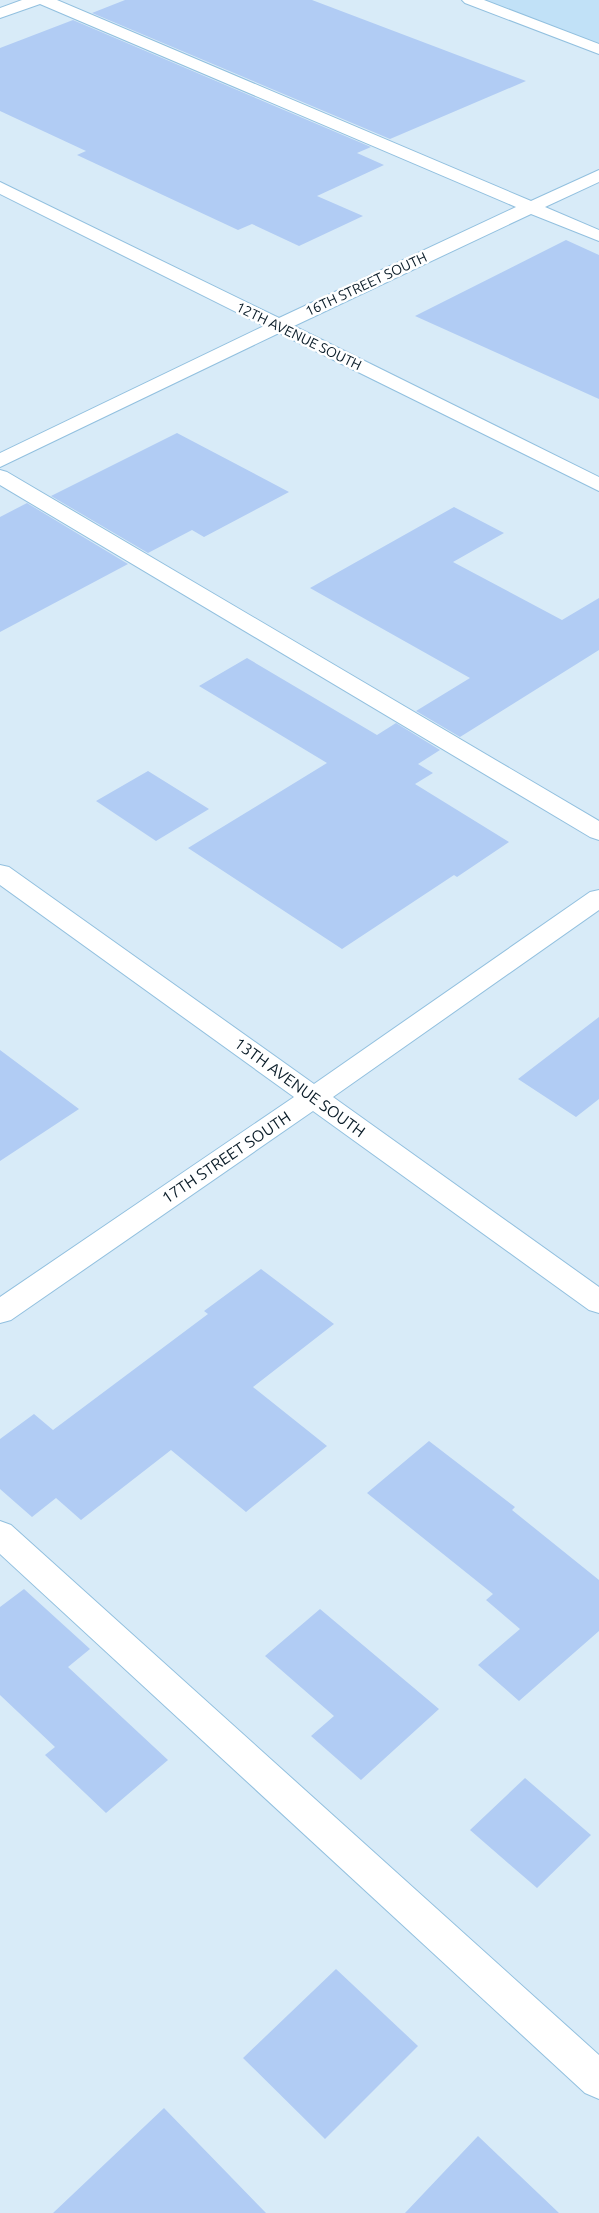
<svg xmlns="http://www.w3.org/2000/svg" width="599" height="2213" font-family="Ubuntu,sans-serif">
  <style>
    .built { fill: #c1e1f7 }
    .building { fill: #b1ccf4 }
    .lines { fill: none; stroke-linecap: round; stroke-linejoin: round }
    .minor-casing { stroke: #92c0df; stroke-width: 2 }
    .minor { fill: #fff; fill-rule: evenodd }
    .labels { text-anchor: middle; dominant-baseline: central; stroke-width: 5; stroke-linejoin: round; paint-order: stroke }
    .far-street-label { font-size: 14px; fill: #0a1c28; stroke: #fff }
    .street-label { font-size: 16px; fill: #0a1c28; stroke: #fff }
  </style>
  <rect width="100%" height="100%" fill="#d8ebf8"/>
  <!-- built -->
  <path class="built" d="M470 0H599V49Z"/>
  <!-- building -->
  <path class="building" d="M125 0H312L526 81 390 139 92 13Z
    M73 20 371 147 357 153 384 165 317 196 363 216 299 246 252 224 238 230 77 155 86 151 0 111V48Z
    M566 240 599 255V399L415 316Z
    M177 433 289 492 204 537 192 530 148 553 51 496Z
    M27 503 128 564 0 632V517Z
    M454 507 504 533 453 562 562 620 599 598V650L460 737 416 711 470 678 310 588Z
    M247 658 377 735 396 723 440 750 418 764 433 773 415 784 509 842 457 877 454 875 342 949 188 848 327 763 199 686Z
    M148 771 209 809 156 841 96 801Z
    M599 1017V1099L576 1117 518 1079Z
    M0 1050 79 1109 0 1161Z
    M261 1269 334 1324 253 1387 327 1446 246 1512 171 1450 81 1520 56 1498 32 1517 0 1489V1439L34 1414 53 1430 208 1314 204 1311Z
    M429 1441 515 1507 512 1510 599 1580V1631L519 1701 478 1665 520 1629 486 1600 493 1594 367 1493Z
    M24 1589 90 1649 68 1667 168 1760 106 1813 45 1755 55 1747 0 1695V1607Z
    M320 1609 439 1709 361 1780 311 1736 334 1716 265 1656Z
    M525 1778 591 1835 537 1888 470 1830Z
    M336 1969 418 2046 325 2139 243 2058Z
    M164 2108 266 2213H53Z
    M478 2136 559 2213H405Z"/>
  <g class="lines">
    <defs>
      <path id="minor" d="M22 0H57L531 201 599 170V182L545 207 599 230V241L531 214 294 326 599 477V491L279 333 0 467V453L264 326 0 194V182L279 318 516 207 40 4 0 18V8Z
        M462 0H484L599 44V54L465 3Z
        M0 470 7 472 599 821V840L590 837 0 485Z
        M0 865 9 867 314 1084 590 892 599 890V910L333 1097 599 1287V1313L589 1310 313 1111 11 1320 0 1323V1297L294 1097 0 885Z
        M0 1521 11 1525 599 2055V2099L585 2093 0 1554Z"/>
    </defs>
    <!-- minor casing -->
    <use href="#minor" class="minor-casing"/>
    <!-- minor -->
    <use href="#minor" class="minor"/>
  </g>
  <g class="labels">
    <!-- far-street labels -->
    <g class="far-street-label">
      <text transform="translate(366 284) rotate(-25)">16TH STREET SOUTH</text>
      <text transform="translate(299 336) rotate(26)">12TH AVENUE SOUTH</text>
    </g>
    <!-- street labels -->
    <g class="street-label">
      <text transform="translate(300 1087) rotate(36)">13TH AVENUE SOUTH</text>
      <text transform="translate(226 1157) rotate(-34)">17TH STREET SOUTH</text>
    </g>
  </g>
</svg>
